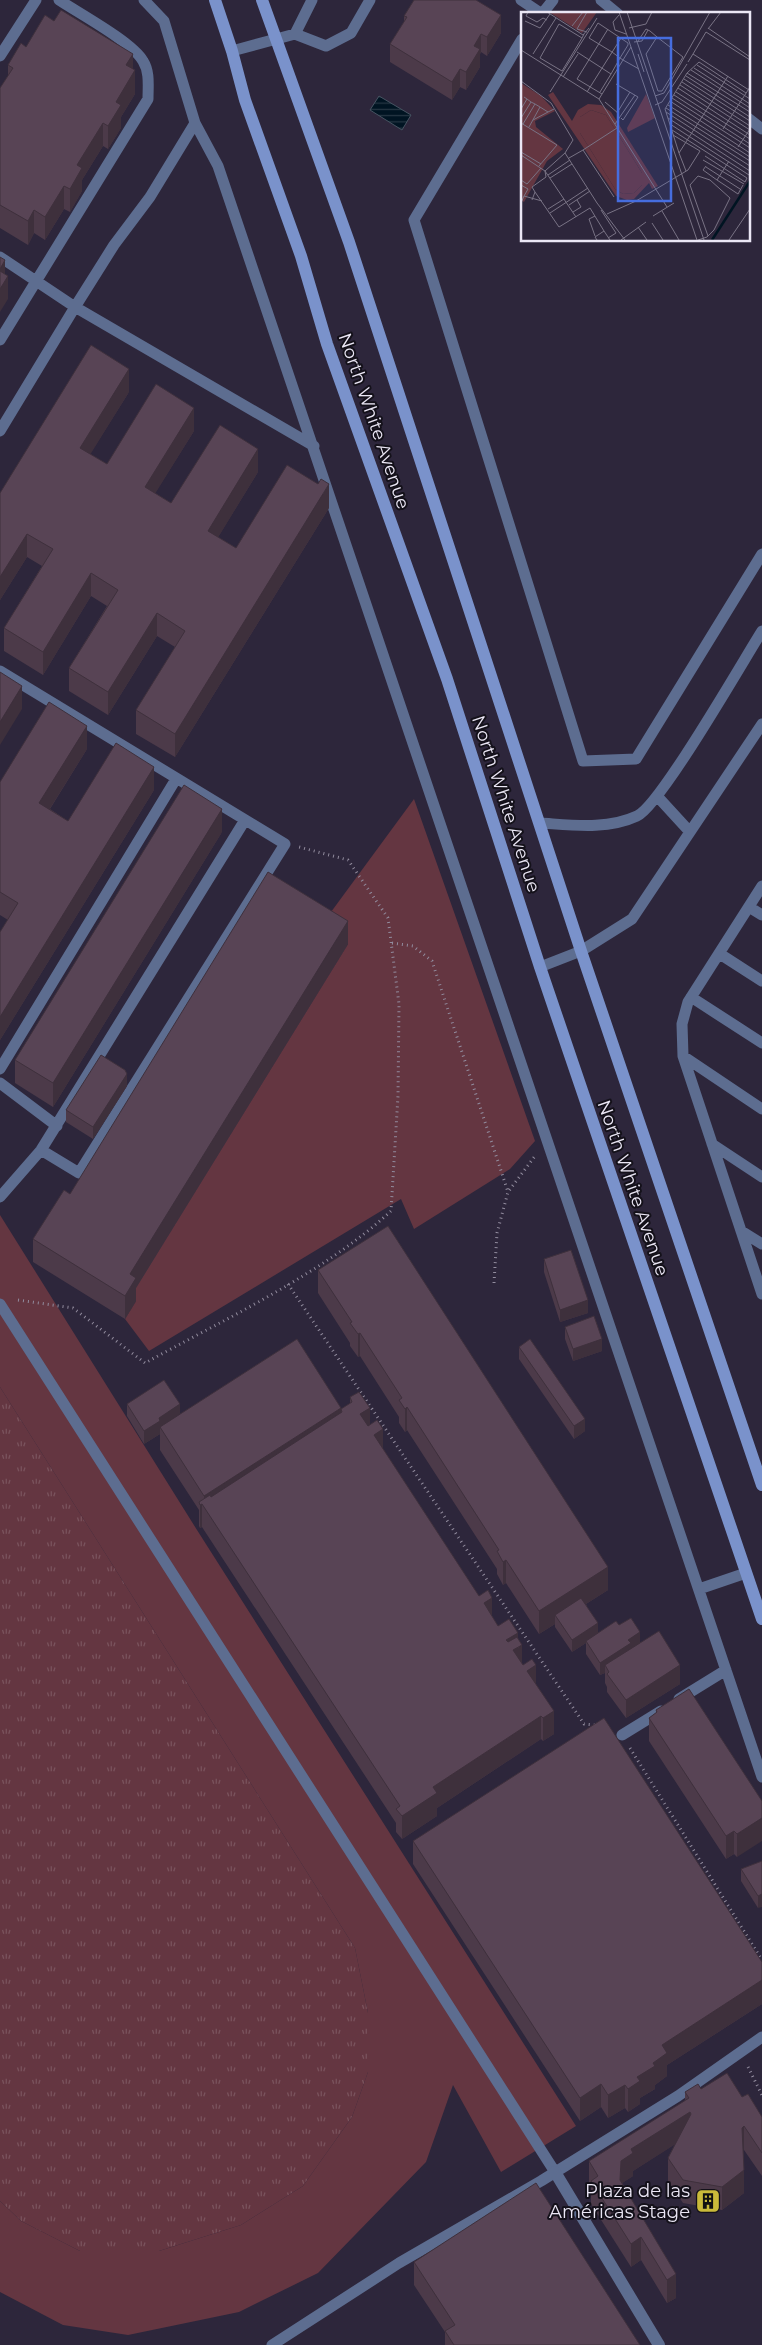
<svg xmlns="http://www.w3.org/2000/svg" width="762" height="2345" font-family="Montserrat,sans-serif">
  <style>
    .grass { fill: url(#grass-tufts) }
    .garden { fill: #643641 }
    .water { fill: url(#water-rules); stroke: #465361 }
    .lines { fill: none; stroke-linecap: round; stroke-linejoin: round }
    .path { stroke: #928c9e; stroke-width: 3; stroke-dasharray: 1 4; stroke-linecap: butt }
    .service { stroke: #5d6d90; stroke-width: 11 }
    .pedestrian { stroke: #5d6d90; stroke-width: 12 }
    .secondary { stroke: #7a92cb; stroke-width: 12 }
    .wall { fill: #4c3a49 }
    .shaded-wall { fill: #3e303c }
    .building { fill: #584455; stroke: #3e303c }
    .labels { text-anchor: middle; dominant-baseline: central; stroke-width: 4; stroke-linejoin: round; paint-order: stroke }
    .street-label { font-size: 18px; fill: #ebe7f5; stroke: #14111a }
    .poi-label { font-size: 18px; fill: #ebe7f5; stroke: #14111a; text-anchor: end }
    .inset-river { fill: none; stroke: #001422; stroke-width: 2.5 }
    .inset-road { fill: none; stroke: #797385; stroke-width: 1 }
    .view { fill: #466dde; fill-opacity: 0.15; stroke: #466dde; stroke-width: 2.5 }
    .inset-edge { fill: none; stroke: #ebe7f5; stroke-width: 2.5 }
  </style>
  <defs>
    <pattern id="grass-tufts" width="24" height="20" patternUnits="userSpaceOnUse" patternTransform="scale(1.25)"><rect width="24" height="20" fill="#643641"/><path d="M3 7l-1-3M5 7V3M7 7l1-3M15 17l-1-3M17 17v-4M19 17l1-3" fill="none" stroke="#7a535d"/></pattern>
    <pattern id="water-rules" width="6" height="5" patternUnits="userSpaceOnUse" patternTransform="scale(1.25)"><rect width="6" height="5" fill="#001422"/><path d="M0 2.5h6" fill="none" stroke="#253643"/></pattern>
  </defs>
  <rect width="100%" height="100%" fill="#2d263b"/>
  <!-- grass -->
  <path class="grass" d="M0 1387 355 1948 368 2013V2072L352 2117 303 2186 241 2225 159 2251H80L21 2221 0 2201Z"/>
  <!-- garden -->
  <path class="garden" d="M414 799 535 1141 510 1169 414 1229 401 1199 149 1351 125 1319 136 1301 130 1297 348 944 320 927Z
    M0 1215 197 1530 576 2126 501 2172 453 2085 426 2162 318 2273 239 2312 128 2335 63 2325 0 2292V2201L21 2221 80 2251H159L241 2225 303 2186 352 2117 368 2072V2013L355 1948 0 1387Z"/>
  <!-- water -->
  <path class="water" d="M379 96 411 115 402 130 370 110Z"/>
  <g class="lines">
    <!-- path -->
    <path class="path" d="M392 943 413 946 432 961 508 1192
      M494 1283 497 1233 508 1192 535 1156
      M288 1284 584 1724 595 1725
      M18 1300 73 1308 145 1363C225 1319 324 1273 391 1211L398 1096 399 1004 388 918 348 860 299 847
      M630 1748 762 1960
      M748 2067 762 2095"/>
    <!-- service -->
    <path class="service" d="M144 0 164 21 195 123 218 166 762 1777
      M521 0 542 14
      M601 0 618 14
      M542 14 553 0
      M295 34 312 0
      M522 39 414 220 583 761 636 759 762 554
      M232 51 295 34 326 46 351 33 370 0
      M0 56 36 0
      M748 118 762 129
      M195 123 150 197 114 245 75 307 314 446
      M0 257 75 307 0 431
      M0 340 148 99C148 86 150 72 143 61 132 42 80 14 59 0
      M0 671 285 844 79 1173 41 1150
      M657 796 690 832
      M540 823C572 825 607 830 637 816 660 806 743 661 762 631
      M762 886 688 1002 682 1024 683 1056 762 1294
      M749 907 762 915
      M720 954 762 981
      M540 967 581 951 632 919 762 724
      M691 997 762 1043
      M683 1056 762 1109
      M0 1069 176 779
      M0 1083 57 1126
      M712 1144 762 1177
      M0 1197 41 1150 245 820
      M741 1231 762 1244
      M0 1304 555 2172
      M699 1589 746 1573
      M679 1699 726 1670
      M622 1735 661 1711
      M272 2345 399 2263 541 2181 678 2096 762 2037"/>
    <!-- pedestrian -->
    <path class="pedestrian" d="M555 2172 659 2345"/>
    <!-- secondary -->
    <path class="secondary" d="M215 0 232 51 245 100 301 256 327 344 447 679 540 967 762 1619
      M262 0 349 242 581 951 762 1485"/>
  </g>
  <!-- wall -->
  <path class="wall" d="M404 16 501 33 487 56 481 52 480 54V67L466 90 460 87 452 100 390 62V44L404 22Z
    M26 47 133 69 135 94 121 117V128L108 149 103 146 82 180V191L70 212 64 209 45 240 34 233 28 245 0 228V88L8 76V65Z
    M129 392 90 454 107 464 194 431 155 493 171 503 258 472 218 537 236 548 329 508 175 757 136 734V710L175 647 157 636 108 715 69 691V668L107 606 91 596 43 675 4 651V628L42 566 27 557 0 600V493Z
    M87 749 50 809 68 821 154 790 0 1040V932L8 920 0 915V782Z
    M222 832 53 1107 15 1083V1060Z
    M348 944 136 1288V1301L125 1319 33 1262V1239L70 1194Z
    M127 1086 93 1139 66 1122V1110Z
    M544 1259 588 1313 560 1322 544 1272Z
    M318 1270 608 1590 586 1604 598 1634 619 1625 640 1642 680 1684 626 1718 607 1692V1687L605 1683V1673L600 1675 586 1654V1643L572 1652 555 1627V1624L539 1634 506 1583 503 1585 497 1574V1569L407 1430 405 1432 399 1423V1417L360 1356 358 1357 350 1346V1343L318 1293Z
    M565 1327 602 1351 573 1361 565 1339Z
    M519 1347 585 1431 574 1439 519 1359Z
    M350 1397 370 1424 383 1449 498 1626 518 1638 522 1664 536 1685 554 1734 543 1741 541 1739 437 1808V1816L402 1839 396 1832V1823L202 1527 200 1528 199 1526V1510L160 1450V1434L144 1444 127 1416V1404L180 1414 341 1409 350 1404Z
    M656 1710 762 1801 737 1857 734 1854 726 1859 649 1741V1718L656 1713Z
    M413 1841 762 1962V2004L667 2065V2076L655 2085V2089L640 2098V2104L628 2112 625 2108 608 2118 601 2107 580 2121 413 1864Z
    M762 1861 758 1908 741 1881V1869Z
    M701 2089 742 2097 762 2117V2176L744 2150H743L744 2193 722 2210 683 2203 668 2181V2158L675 2144 633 2171V2176L622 2183 676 2298 667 2303 641 2260 631 2267 591 2204V2188L589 2184V2161L685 2101V2092Z
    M414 2262 640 2345H445V2332L414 2285Z"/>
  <!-- shaded-wall -->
  <path class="shaded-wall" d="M501 15V33L487 56V37Z
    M481 34V52L480 54V67L466 90V72L474 46Z
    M133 54V75L135 70V94L121 117V128L108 149V126L116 102 126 65Z
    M460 69V87L452 100V82Z
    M103 123V146L82 180V191L70 212V189L77 165Z
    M64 186V209L45 240V217Z
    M34 210V233L28 245V221Z
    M5 260V280L8 276V299L0 312V269Z
    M129 369V392L80 471V448Z
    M194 408V431L145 510V487Z
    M258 449V472L208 554V531Z
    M329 484V508L175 757V734Z
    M27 534V557L0 600V577Z
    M91 573V596L43 675V652Z
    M157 613V636L108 715V692Z
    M22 686V709L0 745V722Z
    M87 726V749L39 826V803Z
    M154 767V790L0 1040V1017Z
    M222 809V832L53 1107V1083Z
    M348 921V944L136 1288V1301L125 1319V1296L130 1274Z
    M127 1074V1086L93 1139V1127Z
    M588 1300V1313L560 1322V1310Z
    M360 1333V1356L358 1357V1334Z
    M602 1339V1351L573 1361V1349Z
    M180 1404V1417L160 1427V1434L144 1444V1431L159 1418Z
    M407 1407V1430L405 1432V1409Z
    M341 1408V1431L204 1507V1496Z
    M370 1408V1431L360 1414Z
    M585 1419V1431L574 1439V1426Z
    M383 1429V1452L374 1435Z
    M202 1504V1527L200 1528V1505Z
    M506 1560V1583L503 1585V1562Z
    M608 1567V1590L559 1621 555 1615V1624L539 1634V1611Z
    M492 1598V1621L484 1603Z
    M598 1623V1636L586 1641V1643L572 1652V1640Z
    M640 1632V1644L605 1665V1673L600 1675V1663L628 1640Z
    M518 1633V1648L522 1645V1668L506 1640Z
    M536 1665V1688L527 1671Z
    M680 1665V1684L626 1718V1700Z
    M554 1711V1734L543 1741V1718Z
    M541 1716V1739L437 1808V1816L402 1839V1816L433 1787Z
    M762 1818V1841L737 1857V1834Z
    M734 1831V1854L726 1859V1836Z
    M762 1894V1907L758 1908V1896Z
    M762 1980V2004L667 2065V2076L655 2085V2089L640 2098V2104L628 2112V2089L637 2077 653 2063 662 2045Z
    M601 2084V2107L580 2121V2098Z
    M625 2085V2108L608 2118V2095Z
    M690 2112V2135L633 2171V2176L621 2184 620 2180 621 2161 631 2149Z
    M744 2126V2150L742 2151V2128Z
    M744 2170V2193L722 2210V2187Z
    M641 2237V2260L631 2267V2244Z
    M676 2274V2298L667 2303V2280Z"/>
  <!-- building -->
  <path class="building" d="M414 0H476L501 15 487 37 481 34 474 46 480 49 466 72 460 69 452 82 390 44 407 17 404 16Z
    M61 10 133 54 126 65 135 70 116 102 121 105 108 126 103 123 77 165 82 168 70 189 64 186 45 217 34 210 28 221 0 205V88L13 68 8 65 21 43 26 47 45 15 54 21Z
    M0 257 5 260 0 269Z
    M0 271 8 276 0 289Z
    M91 345 129 369 80 448 107 464 156 384 194 408 145 487 171 503 220 425 258 449 208 531 236 548 287 465 318 484 321 479 329 484 175 734 136 710 185 631 157 613 108 692 69 668 118 590 91 573 43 652 4 628 53 549 27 534 0 577V493Z
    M0 672 22 686 0 722Z
    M49 702 87 726 39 803 68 821 116 743 154 767 0 1017V932L18 903 0 892V782Z
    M184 785 222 809 53 1083 15 1060Z
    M268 872 348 921 130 1274 136 1278 125 1296 33 1239 64 1190 70 1194Z
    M101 1055 125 1070 127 1074 93 1127 66 1110Z
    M388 1226 608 1567 539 1611 506 1560 503 1562 497 1551 499 1550 407 1407 405 1409 399 1400 402 1398 360 1333 358 1334 350 1323 352 1322 318 1270Z
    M571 1250 588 1300 560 1310 544 1259Z
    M594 1316 602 1339 573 1349 565 1327Z
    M297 1339 341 1408 204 1496 160 1427Z
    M530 1339 585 1419 574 1426 519 1347Z
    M164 1380 180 1404 159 1418 160 1421 144 1431 127 1404Z
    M359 1392 370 1408 360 1414 368 1426 377 1420 383 1429 374 1435 479 1596 488 1590 492 1598 484 1603 498 1626 509 1619 518 1633 506 1640 508 1642 517 1637 522 1645 513 1650 523 1665 532 1659 536 1665 527 1671 554 1711 543 1718 541 1716 433 1787 437 1793 402 1816 396 1809 400 1806 202 1504 200 1505 199 1502 210 1495 211 1497 342 1412 341 1409 352 1402 350 1397Z
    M581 1598 598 1623 572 1640 555 1615Z
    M631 1618 640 1632 628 1640 631 1643 600 1663 586 1641 616 1621 619 1625Z
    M659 1631 680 1665 626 1700 607 1674 609 1672 605 1665Z
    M689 1689 762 1801V1818L737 1834 734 1831 726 1836 649 1718 657 1712 656 1710Z
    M604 1718 762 1962V1980L662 2045 667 2053 653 2063 655 2066 637 2077 640 2081 628 2089 625 2085 608 2095 601 2084 580 2098 413 1841Z
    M762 1861V1894L758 1896 741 1869Z
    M727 2073 742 2097 748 2094 762 2117V2153L744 2126 742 2128 744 2170 722 2187 683 2180 668 2158 691 2114 690 2112 631 2149 633 2153 621 2161 620 2180 676 2274 667 2280 641 2237 631 2244 591 2181 598 2176 589 2161 689 2098 685 2092 698 2084 701 2089Z
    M536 2183 640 2345H454L445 2331 455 2325 414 2262Z"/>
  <!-- icons -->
  <defs>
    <symbol id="building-square" viewBox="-11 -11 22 22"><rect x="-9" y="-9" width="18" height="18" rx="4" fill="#caba3a" stroke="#14111a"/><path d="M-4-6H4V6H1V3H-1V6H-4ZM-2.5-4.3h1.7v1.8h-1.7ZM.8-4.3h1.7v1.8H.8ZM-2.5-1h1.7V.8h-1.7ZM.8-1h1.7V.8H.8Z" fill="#111"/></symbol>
  </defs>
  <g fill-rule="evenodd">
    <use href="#building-square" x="694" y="2187" width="28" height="28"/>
  </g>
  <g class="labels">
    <!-- street labels -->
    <g class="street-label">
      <text transform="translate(374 421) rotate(71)">North White Avenue</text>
      <text transform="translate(506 804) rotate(72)">North White Avenue</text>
      <text transform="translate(633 1188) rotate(71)">North White Avenue</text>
    </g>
    <!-- poi labels -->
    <g class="poi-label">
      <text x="690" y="2191">Plaza de las<tspan x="690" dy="21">Américas Stage</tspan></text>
    </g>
  </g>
  <!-- overview -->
  <g transform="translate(521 12)">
    <rect width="229" height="229" fill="#2d263b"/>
    <path d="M70 98 85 103 121 161V173L113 181 102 182 94 177 59 121V105Z" fill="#643641"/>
    <path d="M28 0H76L61 21ZM0 71 20 84 34 99 14 109 15 115 42 137 26 149 3 190 0 188ZM32 80 51 109 57 98 67 92 80 93 90 100 137 174 131 177 128 171 113 187 106 188 95 184 27 83ZM70 98 85 103 121 161V173L113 181 102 182 94 177 59 121V105ZM125 82 134 106 107 120 106 116Z" fill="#643641" fill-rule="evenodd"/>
    <path class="inset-river" d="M191 228 229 169"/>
    <path class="inset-road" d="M7 0 5 4 16 10 22 6 26 8M26 0 62 23 68 16M98 0 176 228M106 0 183 228M98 3 92 10 94 18 105 22M4 9 19 16 29 2M51 14 62 0M108 16 125 12 131 0M187 16 229 45M187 17 200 0M66 20 56 17 66 0M61 26 38 12 19 46 41 59 52 41 61 26 63 22M117 29 125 17 129 19 136 25 162 45 141 79H137L125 42 136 25M113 30 121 29 127 18M110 35 102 48 118 57M0 38 78 87 146 195M56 40 90 62 99 46 107 33V31L77 11 68 26 91 40 99 46 102 48 78 87M12 42 35 6M117 42 123 60M172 42 185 20 229 48M167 50 172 42 228 78M176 53 229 87M173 56 229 92M170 58 229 96M166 61 229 100M165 64 229 105M42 65 57 42M163 67 229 109M0 69 30 91 52 128 44 141 24 159 25 165 11 175 14 180 11 188M161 70 229 114M95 72 117 85 102 108 100 106M159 73 229 118M157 76 229 123M29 80 76 6M66 80 100 26M79 80 90 62M155 80 229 127M81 82 56 67 87 17M153 83 229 132M134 84 143 81 189 0M151 86 229 136M149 89 229 141M84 90 97 101M134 93 141 90 166 52M147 93 229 145M19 95 27 100 33 97M145 96 229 149M0 97 6 87 3 85M145 100 229 154M96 101 109 80M0 106 10 90 6 87M147 106 229 159M12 108 27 100M0 111 36 133 18 154M2 112 14 92 10 90M94 112 114 83M149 112 228 163M8 115 19 95 14 92M202 117 229 75M151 118 226 166M217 135 229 117M62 138 96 116M0 140 20 152M44 141 76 191 104 228M158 141 144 97 166 61 178 50 225 81M0 143 24 159 55 205M184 144 224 170 226 166M48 146 62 138 93 185M182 148 223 172M208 149 196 168 217 182 222 173M185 154 182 158 196 168M185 155 219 177M165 159 158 141 207 64M27 163 49 148M29 166 51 152M0 168 6 172 20 156M0 173 7 177 3 184M14 180 38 215 69 196 83 219M0 191 3 184 21 189M48 193 69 179M27 197 43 187M80 198 95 221 87 226M141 199 158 228M52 200 60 195 56 188M29 201 67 176M86 202 115 189 167 158 179 139 152 123M74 204 68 207 74 224M132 204 153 191M131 211 142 228M117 215 126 228M76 228 74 225 83 219 89 228M100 228 125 210M177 228 186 225 193 218 209 186 189 168 177 164 169 173 187 224M208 228 229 197"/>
    <path class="view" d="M97 26H150V189H97Z"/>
    <rect width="229" height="229" class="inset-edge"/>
  </g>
</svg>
